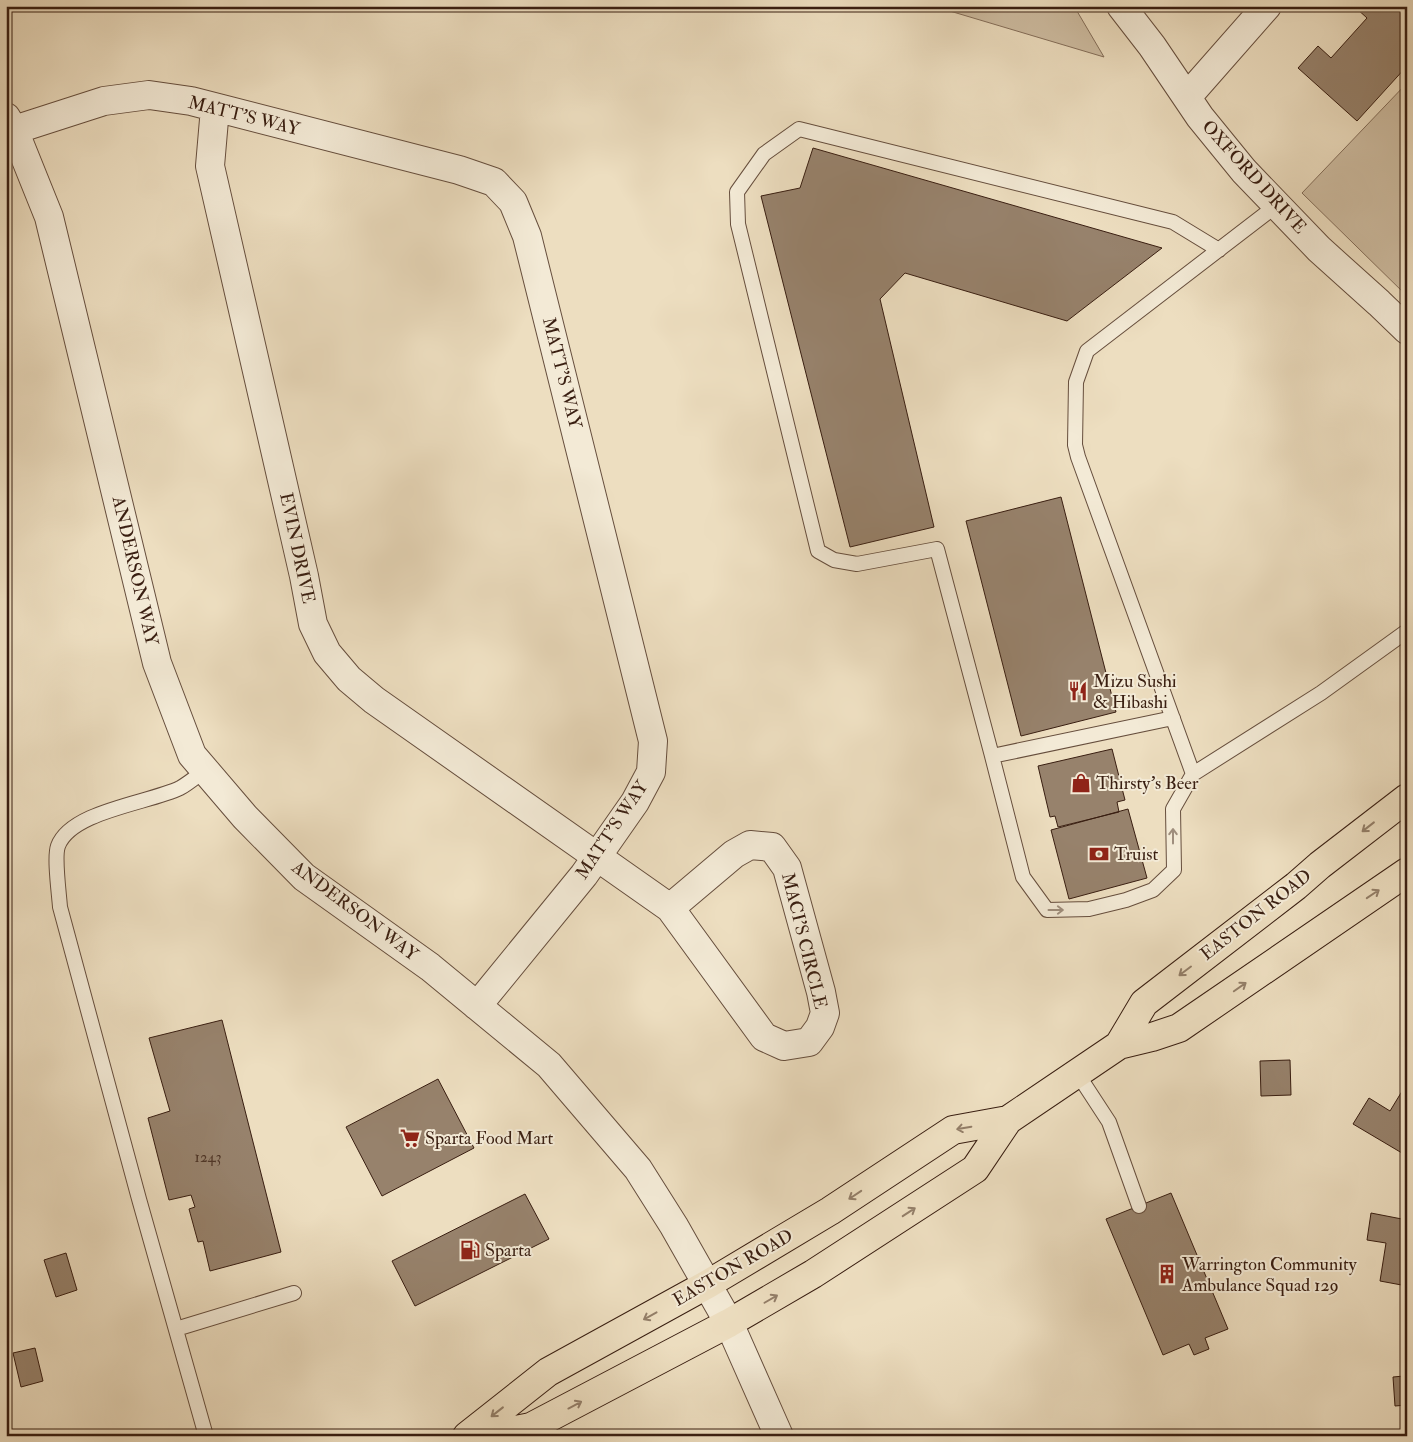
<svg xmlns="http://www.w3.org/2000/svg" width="1413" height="1442" font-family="'IM FELL Double Pica',serif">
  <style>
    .green { fill: #cebda2; stroke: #846e5a }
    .building { fill: #97826c; stroke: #391e11 }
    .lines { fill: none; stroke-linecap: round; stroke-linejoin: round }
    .lane-casing { stroke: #664e3d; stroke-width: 16 }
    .street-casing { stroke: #664e3d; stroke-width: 30 }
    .highway-casing { stroke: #391e11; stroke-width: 30 }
    .lane { stroke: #f3ead6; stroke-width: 14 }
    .street { stroke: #f3ead6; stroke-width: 28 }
    .highway { stroke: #eddec0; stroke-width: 28 }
    .oneway { stroke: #937e68 }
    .oneway2 { stroke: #9f8e7d }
    .labels { text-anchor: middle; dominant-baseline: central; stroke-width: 4; stroke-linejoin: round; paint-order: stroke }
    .number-label { font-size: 15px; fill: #503728 }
    .street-label { font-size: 18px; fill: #391e11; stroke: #f3ead6 }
    .poi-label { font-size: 18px; fill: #391e11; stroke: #f3ead6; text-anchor: start }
  </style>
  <rect width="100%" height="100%" fill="#eddec0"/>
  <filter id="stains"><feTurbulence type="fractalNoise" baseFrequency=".004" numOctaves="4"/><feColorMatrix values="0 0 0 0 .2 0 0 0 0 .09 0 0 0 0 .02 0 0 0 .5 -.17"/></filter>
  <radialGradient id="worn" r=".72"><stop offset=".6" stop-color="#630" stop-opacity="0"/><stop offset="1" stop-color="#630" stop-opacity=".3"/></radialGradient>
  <!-- green -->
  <path class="green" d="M933 6H1074L1104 57Z
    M1407 83V296L1302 193Z"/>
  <!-- building -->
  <path class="building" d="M1358 6H1407V45L1404 48 1407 50V66L1357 121 1298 68 1318 46 1331 58 1367 18 1356 8Z
    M813 148 1162 248 1067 321 905 273 880 299 934 527 850 547 761 196 800 188Z
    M1061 497 1116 712 1021 736 966 521Z
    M1112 749 1125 800 1117 802 1119 812 1058 827 1055 816 1050 817 1038 766Z
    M1128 809 1147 878 1069 899 1051 830Z
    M222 1020 281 1252 210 1271 203 1241 198 1242 189 1209 195 1207 191 1195 169 1200 148 1118 170 1111 149 1038Z
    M1290 1060 1291 1095 1261 1096 1260 1061Z
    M438 1079 474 1148 382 1196 346 1127Z
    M1407 1083V1156L1353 1124 1369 1098 1390 1111Z
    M1171 1193 1228 1329 1205 1338 1209 1349 1194 1355 1189 1344 1163 1355 1106 1219Z
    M525 1194 549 1239 415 1306 392 1261Z
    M1371 1213 1407 1220V1286L1380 1281 1386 1243 1367 1240Z
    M66 1253 77 1290 56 1297 44 1260Z
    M1403 1340H1407V1405L1395 1406 1393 1377 1404 1376Z
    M35 1348 43 1381 21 1387 13 1353Z"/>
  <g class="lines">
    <defs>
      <path id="lane" d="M1277 205 1087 351 1076 382 1075 445 1078 457 1193 774 1321 693 1407 631
        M1173 718 992 756 1023 877 1047 910 1089 909 1126 900 1153 890 1174 870 1173 809 1193 774
        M992 756 937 549 857 564 834 560 818 551 738 224 737 192 764 154 799 129 1173 222 1219 250
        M205 770C197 776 189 783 180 788 149 803 71 811 58 846 54 857 59 893 60 907L139 1199 206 1436
        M1077 1073 1109 1122 1139 1206
        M176 1329 294 1293"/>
      <path id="street" d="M1121 6 1152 46 1200 117 1244 171 1319 249 1379 303 1407 330
        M1187 97 1267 6
        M215 108 210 166 304 576 313 624 327 653 349 679 374 700 670 908 764 1037 784 1046 809 1042 820 1027 825 1013 821 992 787 868 772 847 750 845 734 854 670 908
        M6 117 14 130 49 217 157 663 192 755 245 817 304 877 430 967 549 1065 638 1169 674 1226 729 1323 779 1436
        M14 130 104 101 149 95 191 101 459 170 494 182 513 202 527 236 653 741 651 772 635 802 584 875 477 1006"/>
      <path id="highway" d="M1119 1045 1144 1003 1296 886 1320 865 1407 798
        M467 1436 548 1372 708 1284 830 1211 953 1130 1008 1120
        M486 1436 531 1427 729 1323 813 1274 975 1169 1008 1120 1119 1045 1152 1037 1179 1028 1407 872"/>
    </defs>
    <!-- lane casing -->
    <use href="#lane" class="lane-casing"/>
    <!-- street casing -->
    <use href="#street" class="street-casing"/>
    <!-- highway casing -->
    <use href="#highway" class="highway-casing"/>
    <!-- lane -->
    <use href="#lane" class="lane"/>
    <!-- street -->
    <use href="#street" class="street"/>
    <!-- highway -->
    <use href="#highway" class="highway"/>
  </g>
  <!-- one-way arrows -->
  <defs><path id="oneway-shaft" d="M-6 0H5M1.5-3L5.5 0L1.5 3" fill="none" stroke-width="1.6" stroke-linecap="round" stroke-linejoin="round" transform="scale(1.25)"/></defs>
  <g class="oneway">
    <use href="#oneway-shaft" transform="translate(1368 827) rotate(142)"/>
    <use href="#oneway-shaft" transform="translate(1373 894) rotate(-34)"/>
    <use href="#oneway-shaft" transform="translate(1185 971) rotate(143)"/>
    <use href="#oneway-shaft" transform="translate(1240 987) rotate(-35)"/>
    <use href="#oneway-shaft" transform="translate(964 1128) rotate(170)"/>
    <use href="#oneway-shaft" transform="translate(855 1195) rotate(146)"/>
    <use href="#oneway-shaft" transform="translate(909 1212) rotate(-33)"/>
    <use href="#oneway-shaft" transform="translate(771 1299) rotate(-30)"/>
    <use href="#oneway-shaft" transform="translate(650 1316) rotate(151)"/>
    <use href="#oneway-shaft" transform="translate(575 1405) rotate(-28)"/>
    <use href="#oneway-shaft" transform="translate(497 1412) rotate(142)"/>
  </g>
  <g class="oneway2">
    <use href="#oneway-shaft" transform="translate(1173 836) rotate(-90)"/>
    <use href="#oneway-shaft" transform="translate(1056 910)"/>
  </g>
  <!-- icons -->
  <defs>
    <symbol id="restaurant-bare" viewBox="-9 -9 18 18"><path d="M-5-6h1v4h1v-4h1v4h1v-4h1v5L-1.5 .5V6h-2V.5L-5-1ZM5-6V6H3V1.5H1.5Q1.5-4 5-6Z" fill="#8f2418" stroke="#f3ead6" stroke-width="2.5" paint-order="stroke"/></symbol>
    <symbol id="shop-bare" viewBox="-9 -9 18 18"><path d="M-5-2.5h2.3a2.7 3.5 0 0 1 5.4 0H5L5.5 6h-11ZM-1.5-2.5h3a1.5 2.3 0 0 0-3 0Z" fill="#8f2418" stroke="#f3ead6" stroke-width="2.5" paint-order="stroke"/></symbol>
    <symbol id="bank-bare" viewBox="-9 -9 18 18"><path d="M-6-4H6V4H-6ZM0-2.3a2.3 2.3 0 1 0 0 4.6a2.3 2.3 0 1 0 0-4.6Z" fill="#8f2418" stroke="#f3ead6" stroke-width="2.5" paint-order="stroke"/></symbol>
    <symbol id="supermarket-bare" viewBox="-9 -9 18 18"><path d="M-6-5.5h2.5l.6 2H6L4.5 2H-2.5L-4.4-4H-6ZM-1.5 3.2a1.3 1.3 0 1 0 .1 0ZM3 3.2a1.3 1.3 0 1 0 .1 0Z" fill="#8f2418" stroke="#f3ead6" stroke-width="2.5" paint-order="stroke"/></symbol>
    <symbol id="fuel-bare" viewBox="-9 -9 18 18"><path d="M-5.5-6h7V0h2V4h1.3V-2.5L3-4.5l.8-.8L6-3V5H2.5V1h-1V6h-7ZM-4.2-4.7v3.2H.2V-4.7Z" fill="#8f2418" stroke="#f3ead6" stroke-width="2.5" paint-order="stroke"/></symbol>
    <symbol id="building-bare" viewBox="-9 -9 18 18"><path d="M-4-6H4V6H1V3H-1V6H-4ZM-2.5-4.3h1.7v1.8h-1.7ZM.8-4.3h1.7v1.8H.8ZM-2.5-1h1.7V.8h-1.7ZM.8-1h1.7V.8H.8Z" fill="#8f2418" stroke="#f3ead6" stroke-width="2.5" paint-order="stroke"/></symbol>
  </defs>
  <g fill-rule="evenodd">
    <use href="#restaurant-bare" x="1064" y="677" width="28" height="28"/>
    <use href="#shop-bare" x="1067" y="769" width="28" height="28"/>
    <use href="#bank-bare" x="1085" y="840" width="28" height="28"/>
    <use href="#supermarket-bare" x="396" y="1124" width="28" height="28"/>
    <use href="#fuel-bare" x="456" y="1236" width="28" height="28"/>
    <use href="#building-bare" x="1153" y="1260" width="28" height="28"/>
  </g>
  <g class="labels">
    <!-- number labels -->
    <g class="number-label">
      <text x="208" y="1157">1243</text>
    </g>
    <!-- street labels -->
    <g class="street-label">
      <text transform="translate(244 116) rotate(14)">MATT'S WAY</text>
      <text transform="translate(1254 177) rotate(48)">OXFORD DRIVE</text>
      <text transform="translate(562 373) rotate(76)">MATT'S WAY</text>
      <text transform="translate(297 548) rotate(78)">EVIN DRIVE</text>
      <text transform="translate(135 571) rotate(77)">ANDERSON WAY</text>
      <text transform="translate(612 830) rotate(-56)">MATT'S WAY</text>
      <text transform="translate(355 911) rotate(37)">ANDERSON WAY</text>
      <text transform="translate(1256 915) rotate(-38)">EASTON ROAD</text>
      <text transform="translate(804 941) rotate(76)">MACI'S CIRCLE</text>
      <text transform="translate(733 1268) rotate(-30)">EASTON ROAD</text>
    </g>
    <!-- poi labels -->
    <g class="poi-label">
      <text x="1093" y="681">Mizu Sushi<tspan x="1093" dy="21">&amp; Hibashi</tspan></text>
      <text x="1096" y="783">Thirsty's Beer</text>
      <text x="1114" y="854">Truist</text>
      <text x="425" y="1138">Sparta Food Mart</text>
      <text x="485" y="1250">Sparta</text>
      <text x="1182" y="1264">Warrington Community<tspan x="1182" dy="21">Ambulance Squad 129</tspan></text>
    </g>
  </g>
  <!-- margin -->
  <rect width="1413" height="1442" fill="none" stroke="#eddec0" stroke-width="25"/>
  <rect x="8" y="8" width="1398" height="1427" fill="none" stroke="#391e11" stroke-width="2.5"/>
  <rect x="12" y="12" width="1388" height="1417" fill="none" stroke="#391e11"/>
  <rect width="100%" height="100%" filter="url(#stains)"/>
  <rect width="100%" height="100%" fill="url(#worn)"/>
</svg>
